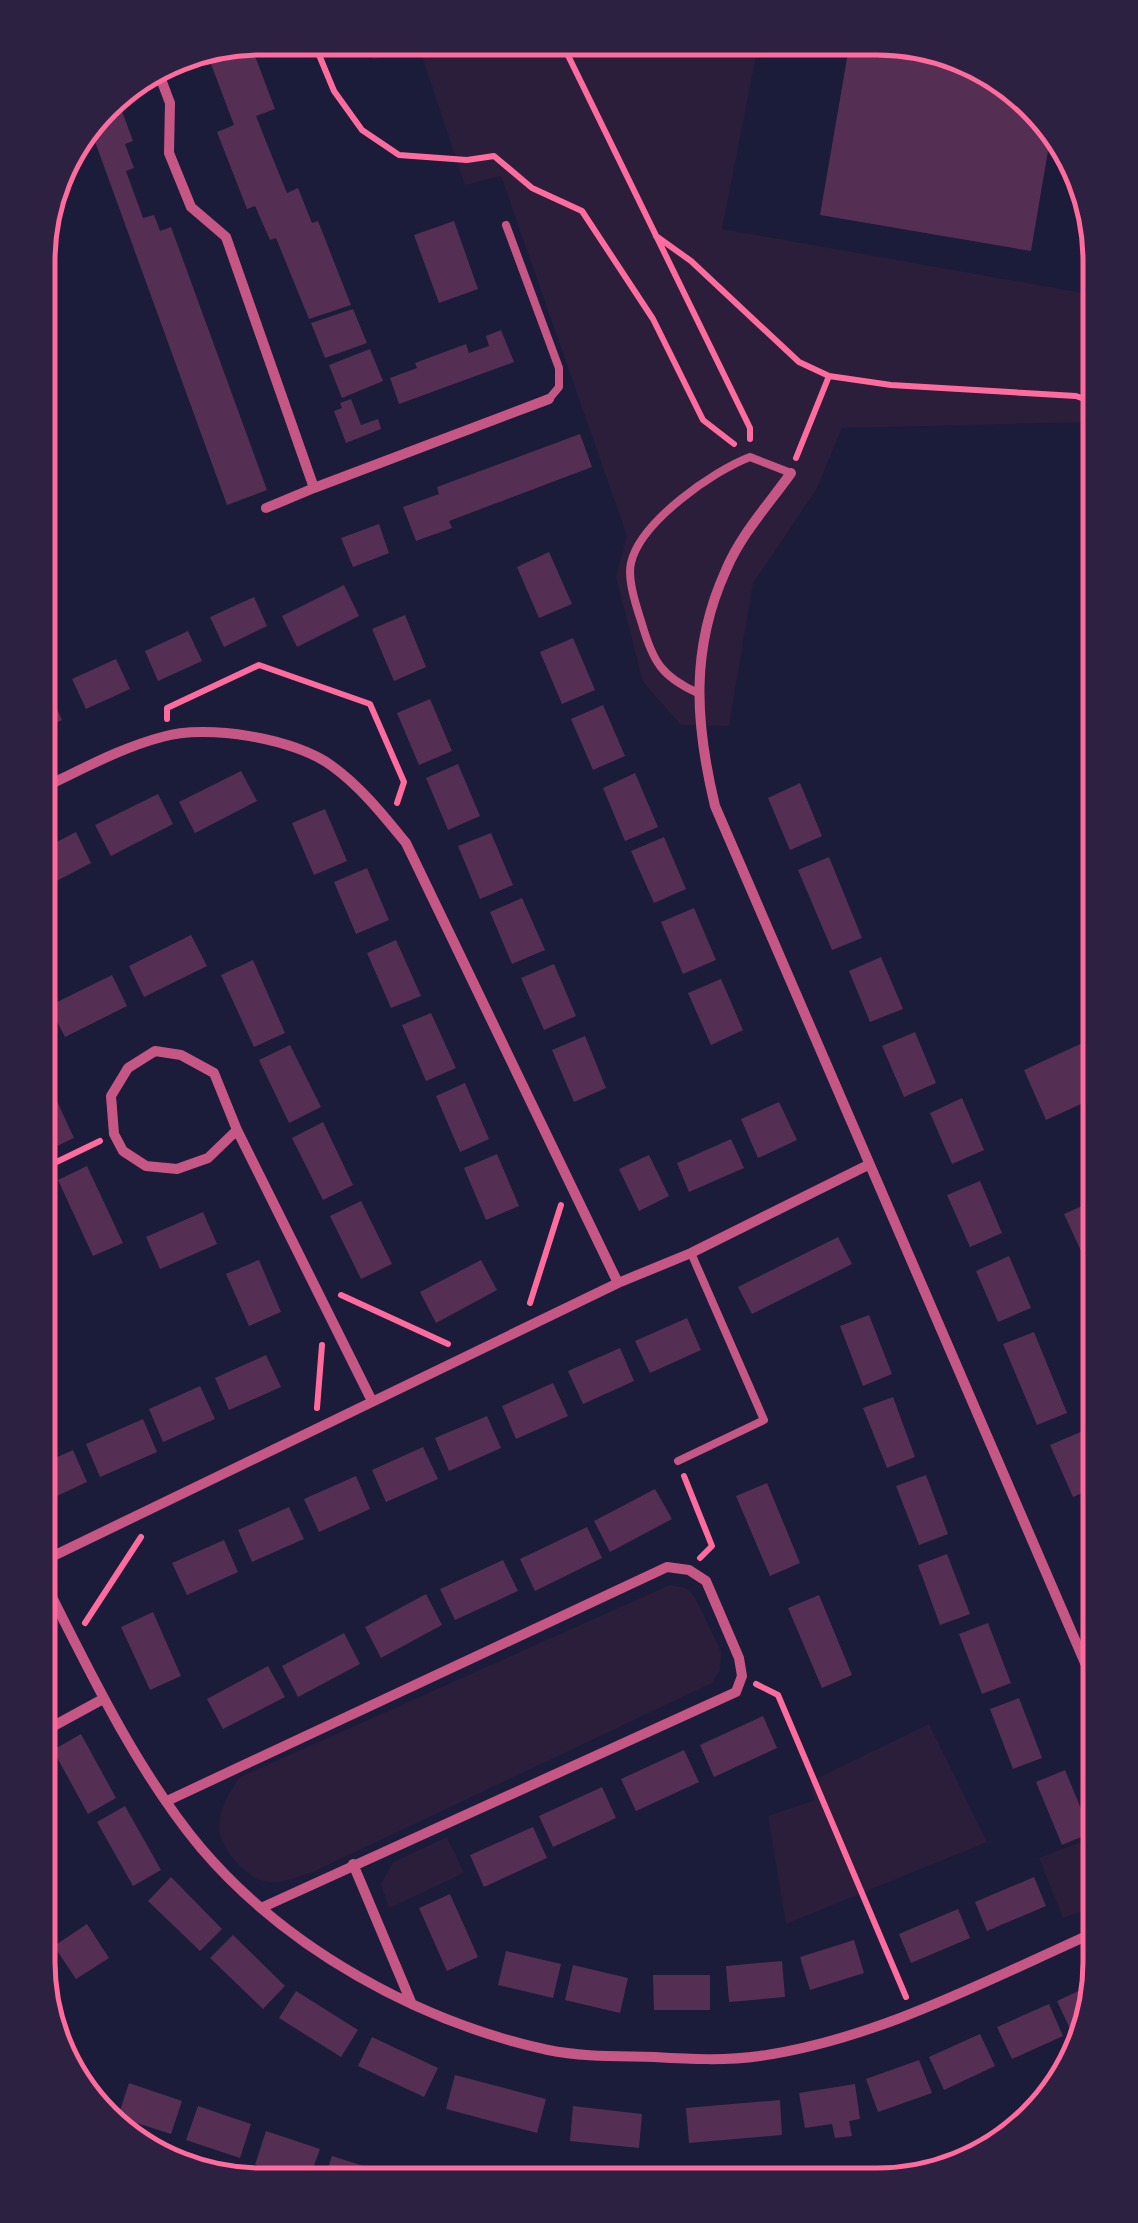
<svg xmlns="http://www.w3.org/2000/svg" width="1138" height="2223" font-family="Manrope,sans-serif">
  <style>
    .green { fill: #2a1e3b }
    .building { fill: #542f53 }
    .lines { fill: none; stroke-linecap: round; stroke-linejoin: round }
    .path { stroke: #ff6b9d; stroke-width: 6 }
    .service { stroke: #c65784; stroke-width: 8 }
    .minor { stroke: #c65784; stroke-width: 10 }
    .rim { fill: none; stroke: #ff6b9d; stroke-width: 5 }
  </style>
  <rect width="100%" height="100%" fill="#1b1b3a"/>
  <!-- green -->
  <path class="green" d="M366 38 759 41 722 229 1089 294 1090 422 842 428 816 490 753 583 729 726 681 725 643 682 616 577 627 536 501 176 465 185 419 47 373 60Z
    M670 1585 686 1588 695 1597 721 1652 720 1670 712 1683 313 1872C297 1877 277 1886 260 1880 251 1877 242 1868 235 1861 209 1831 219 1806 240 1777Z
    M929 1724 987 1842 786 1924 768 1816 815 1800 809 1782Z
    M1099 1835 1100 1904 1063 1918 1039 1858Z
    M447 1837 464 1873 389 1908 381 1884 393 1862Z"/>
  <!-- building -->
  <path class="building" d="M249 40 275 109 256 116 267 144 287 193 298 188 312 223 318 221 351 305 309 319 276 238 270 240 255 206 247 209 217 132 234 125 205 48Z
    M850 41 920 42 1024 92 1051 133 1031 251 820 215Z
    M115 92 133 141 125 144 134 168 126 171 143 218 154 215 160 231 171 227 267 490 227 505 89 125Z
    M454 221 478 289 439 303 414 235Z
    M353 309 367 343 325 358 311 323Z
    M501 330 514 362 399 404 390 378 417 368 415 363 466 344 469 353 489 346 486 336Z
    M370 349 383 381 342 398 329 365Z
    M351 399 361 425 378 419 381 429 346 443 334 411 342 408 340 403Z
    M580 434 592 467 449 521 452 528 416 541 403 507 439 494 437 487Z
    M379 524 389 553 353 567 341 538Z
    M549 552 572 604 539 618 517 567Z
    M344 585 359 616 297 647 282 616Z
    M254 597 267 626 224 647 210 617Z
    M405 615 426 667 394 681 372 629Z
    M188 631 202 661 158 681 145 651Z
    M573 638 595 690 562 704 540 652Z
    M116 659 130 689 86 709 72 679Z
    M48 690 62 720 42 729V693Z
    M430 699 452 751 419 765 397 713Z
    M603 705 625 756 593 770 571 719Z
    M458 764 480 816 448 830 426 778Z
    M241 771 257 801 195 833 179 802Z
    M635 773 658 827 625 841 603 788Z
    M800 783 822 836 790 850 768 798Z
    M158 794 173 824 111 856 95 825Z
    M325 809 347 861 314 875 292 823Z
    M76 832 91 863 43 888V849Z
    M491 833 513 885 480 899 458 846Z
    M664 837 686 889 654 903 631 851Z
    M829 857 862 938 832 950 798 870Z
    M367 868 389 920 356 934 334 882Z
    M522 898 545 950 512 964 490 912Z
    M694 908 716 960 683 974 661 922Z
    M191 935 207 966 144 997 129 966Z
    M396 940 421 996 391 1008 367 953Z
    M881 957 903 1009 870 1022 849 971Z
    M253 960 285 1033 254 1047 221 975Z
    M554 964 576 1016 544 1030 521 978Z
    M112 975 127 1006 65 1037 49 1006Z
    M721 979 743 1030 711 1045 688 993Z
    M431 1013 456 1068 426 1081 402 1025Z
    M915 1032 936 1083 904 1097 882 1046Z
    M585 1036 606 1088 574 1102 552 1050Z
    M1091 1039 1094 1046V1098L1046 1120 1024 1070Z
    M290 1045 321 1107 289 1123 259 1060Z
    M44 1073 74 1138 44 1152Z
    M465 1083 489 1139 460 1152 436 1096Z
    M962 1098 984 1150 952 1164 930 1113Z
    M779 1102 797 1140 758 1158 741 1119Z
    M323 1122 353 1185 323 1200 292 1138Z
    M731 1139 744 1168 689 1192 677 1163Z
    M497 1154 519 1206 486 1220 464 1168Z
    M649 1155 669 1196 639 1211 619 1169Z
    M87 1166 123 1243 93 1256 58 1180Z
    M980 1181 1002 1233 970 1247 947 1195Z
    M361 1201 392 1264 361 1279 330 1216Z
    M1089 1203 1095 1216 1096 1260 1087 1264 1064 1214Z
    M203 1212 217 1244 160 1269 146 1237Z
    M838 1237 852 1264 752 1314 738 1287Z
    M1009 1256 1031 1308 998 1322 976 1271Z
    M259 1260 281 1312 249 1326 226 1274Z
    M481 1260 497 1290 436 1323 420 1292Z
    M869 1315 892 1374 863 1386 840 1326Z
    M687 1318 701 1350 650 1373 635 1341Z
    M1034 1332 1067 1413 1037 1425 1003 1344Z
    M620 1348 634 1381 583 1404 568 1371Z
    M266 1355 281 1387 229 1410 215 1378Z
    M553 1383 568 1416 516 1439 502 1406Z
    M200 1386 215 1419 163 1442 149 1409Z
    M893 1397 915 1457 887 1468 863 1408Z
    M487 1416 501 1448 449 1471 435 1438Z
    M143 1419 157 1452 100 1477 86 1444Z
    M1083 1431 1097 1463V1487L1073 1497 1050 1445Z
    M423 1447 438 1479 386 1502 372 1470Z
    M73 1450 87 1482 46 1501V1462Z
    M926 1475 948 1534 919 1545 896 1486Z
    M356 1476 370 1509 319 1532 304 1499Z
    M767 1483 800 1563 770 1576 736 1496Z
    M655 1489 672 1519 610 1552 594 1521Z
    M289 1507 304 1539 252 1562 238 1530Z
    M1097 1514V1553L1083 1520Z
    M587 1527 602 1558 535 1591 520 1559Z
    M224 1540 238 1572 187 1595 172 1563Z
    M947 1554 970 1614 940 1625 918 1565Z
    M503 1560 518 1591 455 1620 440 1589Z
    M426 1594 442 1625 381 1658 365 1627Z
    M819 1595 852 1675 822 1688 788 1608Z
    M153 1612 181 1676 150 1690 121 1627Z
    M988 1623 1011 1683 982 1694 959 1634Z
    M344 1633 360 1664 298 1697 282 1666Z
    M268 1666 285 1697 223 1729 207 1699Z
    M1019 1698 1042 1758 1013 1769 990 1709Z
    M763 1716 777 1748 714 1777 700 1745Z
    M81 1734 116 1798 88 1814 53 1750Z
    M684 1750 699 1782 636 1811 621 1779Z
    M1065 1770 1091 1833 1062 1845 1036 1782Z
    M602 1787 616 1818 553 1847 539 1816Z
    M125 1806 161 1870 133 1886 97 1822Z
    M533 1827 547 1858 484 1887 470 1855Z
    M171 1877 222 1929 200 1951 148 1901Z
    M1034 1877 1046 1906 987 1931 975 1902Z
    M450 1894 478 1957 447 1971 419 1908Z
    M958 1909 970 1938 911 1963 899 1934Z
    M87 1924 109 1958 76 1979 54 1946Z
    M233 1935 285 1986 263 2009 210 1958Z
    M854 1940 864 1973 810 1990 800 1957Z
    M506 1951 561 1964 553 1998 498 1985Z
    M782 1961 785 1997 729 2002 726 1966Z
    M573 1965 628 1978 620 2013 565 2000Z
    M653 1975H710V2010H654Z
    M1098 1982 1080 2030 1072 2033 1057 2001Z
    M296 1991 358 2030 341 2057 279 2018Z
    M1049 2004 1063 2036 1012 2059 997 2027Z
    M980 2034 995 2066 944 2090 929 2057Z
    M372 2037 438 2068 424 2097 358 2066Z
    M919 2060 932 2093 878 2112 866 2079Z
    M455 2075 546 2099 537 2133 446 2109Z
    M129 2083 182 2101 171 2134 118 2117Z
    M855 2084 860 2119 849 2121 852 2136 835 2138 832 2124 805 2128 799 2093Z
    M780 2100 782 2135 689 2143 686 2108Z
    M198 2106 251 2124 240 2158 186 2140Z
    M573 2106 642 2114 639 2148 570 2141Z
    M266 2131 320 2149 308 2182 255 2165Z
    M332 2156 386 2173 383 2181 323 2182Z"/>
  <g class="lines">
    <!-- path -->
    <path class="path" d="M312 38 334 91 362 130 399 155 467 160 494 156 532 188 582 211 653 319 703 420 734 444
      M560 39 750 428V439
      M656 236 691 261 799 362 829 376 891 385 1076 396 1090 401
      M796 458 829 376
      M167 719V708L259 665 370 704 404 782 397 803
      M44 1168 100 1141
      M341 1295 448 1344
      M530 1303 561 1205
      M317 1408 322 1345
      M684 1476 712 1546 700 1558
      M85 1623 141 1537
      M756 1684 778 1695 906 1997"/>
    <!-- service -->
    <path class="service" d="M506 225 559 368V387L549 399
      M698 693C662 677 653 662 642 624 637 608 627 580 631 563 640 522 713 471 750 457L791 473
      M678 1461 764 1420 691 1253"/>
    <!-- minor -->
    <path class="minor" d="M156 66 170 103 169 153 191 207 226 237 314 488 549 399
      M791 473C769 504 741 534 726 570 690 649 695 723 715 806L1098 1693
      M266 508 314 488
      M42 788C81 770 120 748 162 737 207 724 294 738 332 766 361 787 383 815 406 843L618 1283
      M237 1130 208 1158 177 1169 146 1166 123 1151 114 1134 111 1096 128 1068 155 1051 181 1055 214 1073 237 1130 372 1401
      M47 1559 618 1283 691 1253 868 1165
      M47 1587C90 1673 139 1774 201 1848 287 1949 419 2022 548 2050 582 2057 620 2056 654 2057 689 2059 725 2061 760 2056 879 2039 991 1978 1100 1930
      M48 1729 103 1699
      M167 1801 667 1567 689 1570 706 1581 739 1658 742 1676 736 1692 261 1908
      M353 1864 411 2002"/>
  </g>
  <!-- crop -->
  <path d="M0 0H1138V2223H0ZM261 55H877A206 206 0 0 1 1083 261V1962A206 206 0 0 1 877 2168H261A206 206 0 0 1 55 1962V261A206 206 0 0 1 261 55Z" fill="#2d2142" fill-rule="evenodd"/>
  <path class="rim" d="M261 55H877A206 206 0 0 1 1083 261V1962A206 206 0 0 1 877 2168H261A206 206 0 0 1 55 1962V261A206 206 0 0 1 261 55Z"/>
</svg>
